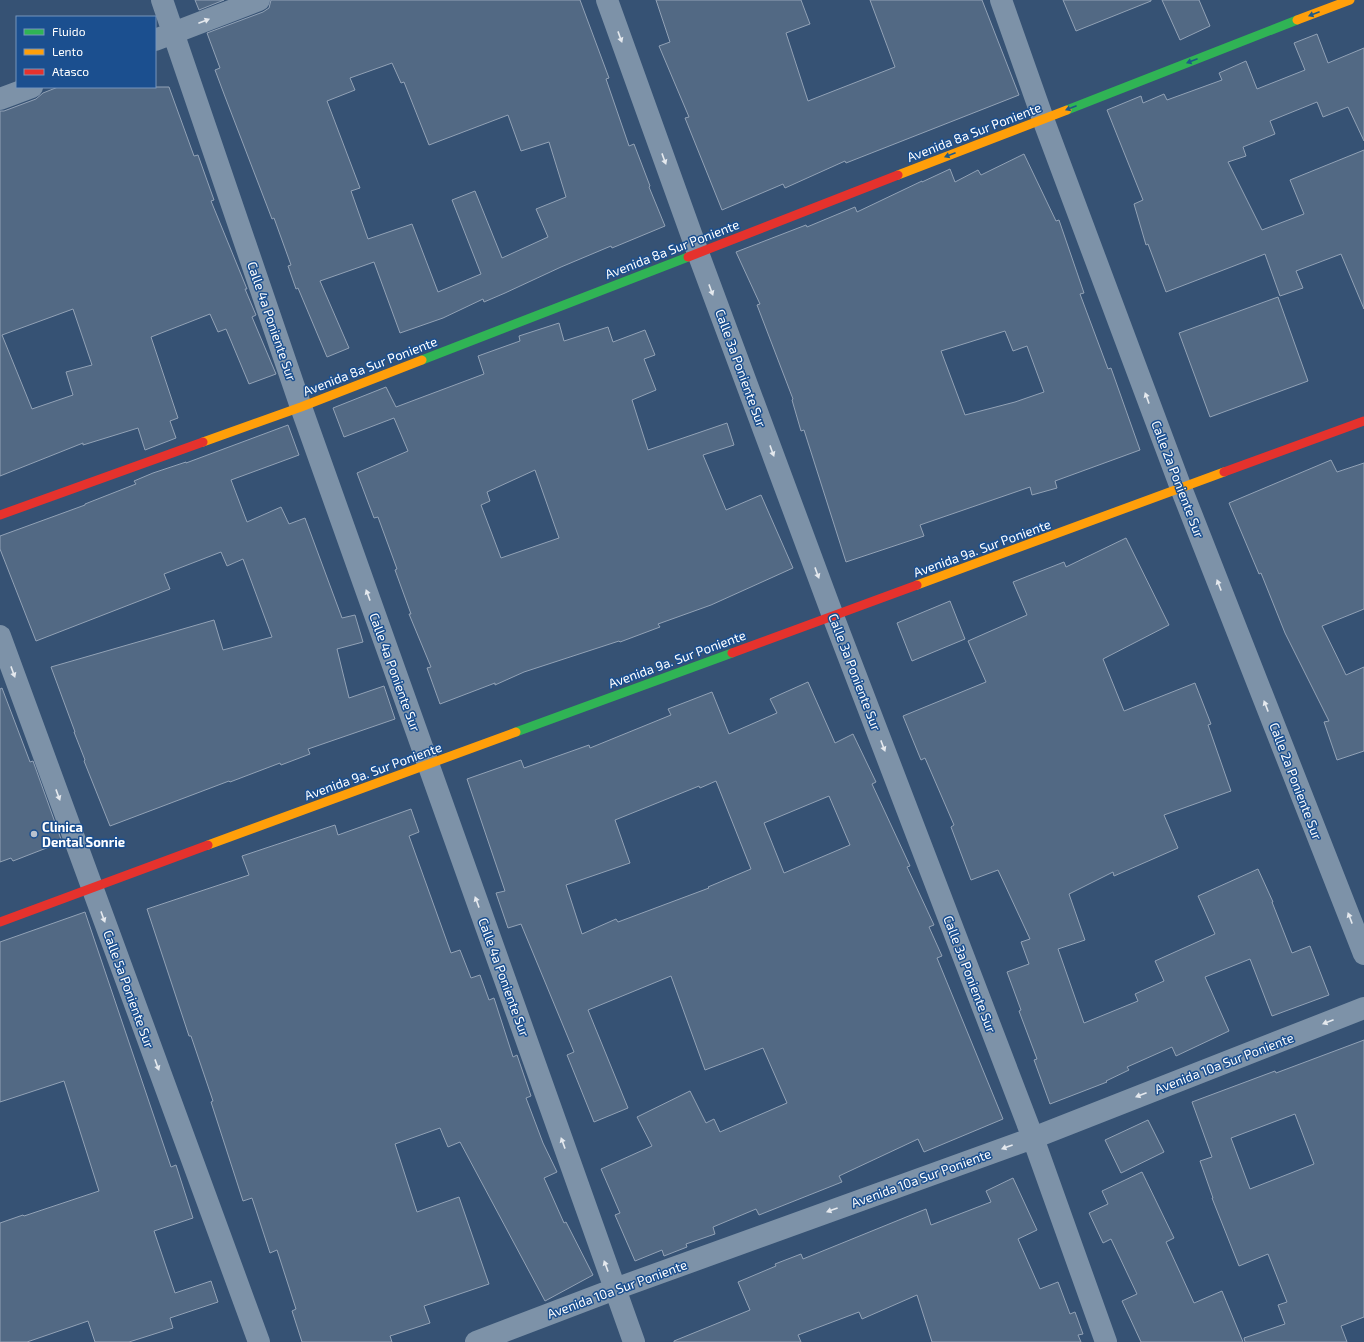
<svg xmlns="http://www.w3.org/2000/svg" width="1364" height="1342" font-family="'Exo 2',sans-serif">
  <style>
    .building { fill: #526984; stroke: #92a2b6; fill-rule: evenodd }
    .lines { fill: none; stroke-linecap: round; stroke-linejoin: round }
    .street { stroke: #7d92a8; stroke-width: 22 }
    .fast { stroke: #30b455; stroke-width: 9 }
    .slow { stroke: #ff9f0a; stroke-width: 9 }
    .jam { stroke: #e5322d; stroke-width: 9 }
    .oneway { fill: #1d5989 }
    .oneway2 { fill: #e5e9ee }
    .poi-dot { fill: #b9c2ce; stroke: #1b4f8f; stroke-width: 1.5 }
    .labels { text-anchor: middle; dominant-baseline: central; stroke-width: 3; stroke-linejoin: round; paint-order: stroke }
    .street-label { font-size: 13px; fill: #fff; stroke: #1b4f8f }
    .poi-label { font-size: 13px; font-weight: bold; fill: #fff; stroke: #1b4f8f; text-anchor: start }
  </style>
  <rect width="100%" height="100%" fill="#365274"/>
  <!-- building -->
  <path class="building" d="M195 0H224L199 10Z
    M271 0H580L609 78 606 79 629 146 634 144 650 186 649 187 665 226 612 248 611 246 561 267 505 293 484 302 483 299 443 318 400 333 374 262 320 281 349 348 327 357 298 288 296 289 288 266 291 265 274 218 272 219 224 94 215 70 220 68 207 33 263 12 269 8ZM392 63 401 83 404 82 429 145 508 115 521 151 549 142 566 197 536 209 548 237 502 258 475 191 452 200 481 274 438 292 412 224 368 239 351 191 360 188 327 101 355 90 350 78Z
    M656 0H801L810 24 786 33 808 101 895 67 870 0H982L1019 95 846 163 845 161 785 188 783 184 722 210 685 118 689 117 659 46 670 42Z
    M1063 0H1151V1L1076 31Z
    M1162 0H1199L1210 26 1180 40Z
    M1317 34 1328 63 1364 48V141L1348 107 1323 117 1317 102 1270 121 1275 134 1243 147 1246 156 1228 162 1262 230 1304 214 1290 180 1364 150V309L1341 254 1296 271 1303 288 1280 296 1265 254 1166 292 1148 244 1146 245 1134 204 1143 200 1107 110 1141 96 1143 103 1164 94 1167 100 1222 80 1219 73 1246 61 1257 89 1305 70 1294 43Z
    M58 87H169L194 156 198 155 214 200 211 201 247 289H245L256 315 252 317 276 374 249 384 226 329 218 332 210 314 151 337 178 418 170 421 176 438 145 450 138 428 83 445V443L0 476V111H4L36 99 43 93ZM73 309 92 365 66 372 73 395 32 409 2 335Z
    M1024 154 1056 221 1059 220 1084 293 1080 294 1108 369 1111 368 1140 450 1055 481 1057 488 1032 495 1030 487 920 525 924 536 846 562 804 430 801 431 792 400 793 399 757 305 760 304 736 252 806 225 807 227 855 207 857 212 922 181V182L950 169 955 182 978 170 981 175ZM1005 331 1013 351 1027 346 1044 392 1015 402 965 415 941 351Z
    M1278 297 1308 381 1210 417 1179 333Z
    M559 323 564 341 608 327 613 342 645 330 655 355 644 359 656 390 632 400 648 450 727 423 734 445 703 455 726 510 761 495 793 568 711 605 658 624 660 627 620 642 619 641 524 672 495 685V683L440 704 427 668 431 667 409 614H411L395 570 397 569 378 517 374 518 357 473 408 451 394 418 344 437 333 408 386 387 396 407 484 374 478 356 520 341 519 336ZM535 470 559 538 501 558 481 505 490 501 487 492Z
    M288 425 299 455 231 480 247 522 281 507 289 524 305 518 342 618 355 615 363 642 337 649 349 698 384 686 395 719 308 749 310 754 281 765 280 763 230 782 229 781 110 826 84 761 85 760 74 732H75L51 667 214 620 223 650 272 637 243 559 227 566 221 552 164 574 170 589 36 641 0 549V536L85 505V504L136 484 134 481 153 473 186 462V463Z
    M1331 460 1337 472 1364 463V609L1322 626 1346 675 1364 667V751L1337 760 1324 722 1329 721 1285 633 1261 573 1259 574 1229 503Z
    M1126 538 1169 625 1103 659 1124 711 1195 683 1211 724 1208 725 1231 791 1164 815 1178 848 1114 876 1113 872 1069 894 1085 940 1058 949 1084 1023 1138 1001 1135 994 1164 981 1155 961 1215 934 1198 896 1258 869 1273 902H1272L1292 953 1310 946 1329 995 1272 1016 1250 959 1205 977 1229 1031 1176 1056 1172 1047 1127 1067 1129 1070 1106 1081 1107 1082 1050 1104 1034 1060 1037 1059 1019 1011 1021 1010 1007 972 1029 964 1021 942 1030 939 998 870 971 880 951 827 954 825 925 758 921 760 903 716 986 682 968 641 1027 615 1013 582 1064 562 1066 567Z
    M950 601 965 639 912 661 897 623Z
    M808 682 835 743 853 734 876 782 872 784 910 866 907 867 934 925 929 927 942 956 937 958 1003 1119 924 1152 918 1139 839 1176 842 1182 759 1215 756 1209 713 1227 715 1234 686 1244 687 1247 664 1256 662 1250 635 1261 615 1215 620 1213 601 1169 652 1146 637 1117 690 1091 706 1123 714 1119 720 1132 787 1103 763 1048 705 1070 671 976 588 1010 628 1108 594 1122 567 1055 574 1052 521 924 508 928 496 893 505 891 467 779 521 760 524 768 589 745 590 748 671 715 668 709 712 692 729 734 777 713 770 699ZM716 781 751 869 708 887 709 888 618 922 616 919 582 934 566 885 630 863 615 820 699 786 700 788ZM829 796 850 845 784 873 764 823Z
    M2 688 30 762 33 761 62 842 13 861 11 858 0 862V689Z
    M411 809 419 832 409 836 451 953 460 950 471 978 480 975 489 1000 494 998 513 1057 517 1055 531 1096 526 1098 543 1143 557 1172 544 1178 564 1223 566 1222 593 1275 545 1301 460 1142 448 1147 440 1128 395 1144 417 1212 459 1197 489 1284 424 1306 430 1323 390 1336 392 1342H302L292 1311 296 1309 277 1250 270 1253 252 1198 243 1201 211 1102 213 1101 191 1036H189L147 909 249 875 242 856 335 825 338 835Z
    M85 912 171 1167 176 1165 193 1218 154 1231 175 1293 211 1281 218 1302 170 1318 173 1328 129 1342H95L88 1321 27 1342H0V1223L23 1215 24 1216 99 1191 64 1081 0 1102V942Z
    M1364 1040V1317L1341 1326 1347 1342H1245L1244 1338 1285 1324 1278 1305 1287 1302 1268 1254 1239 1266 1212 1198H1213L1200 1161 1212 1157 1192 1102 1275 1071 1276 1073ZM1295 1114 1314 1164 1250 1189 1231 1138Z
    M1148 1120 1164 1152 1121 1173 1105 1140Z
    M1142 1172 1174 1238 1166 1242 1194 1303 1222 1291 1243 1342H1141L1122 1301 1137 1294 1111 1239 1103 1243 1089 1213 1108 1204 1102 1191Z
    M1013 1178 1037 1230 1018 1239 1040 1289 1058 1282 1070 1314 1075 1312 1083 1334 1078 1335 1081 1342H932L917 1295 862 1319 859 1312 798 1335 801 1342H674V1341L750 1310 738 1282 776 1266 775 1264 801 1254 803 1259 926 1209 931 1225 991 1202 986 1191Z"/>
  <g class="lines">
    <!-- street -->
    <path class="street" d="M162 0 301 407 634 1342
      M607 0 698 253 833 616 1033 1138 1106 1342
      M1001 0 1043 119 1181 488 1364 954
      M155 40 259 0
      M0 99 32 87
      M0 636 259 1342
      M476 1342 615 1289 1033 1138 1364 1008"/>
    <!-- fast -->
    <path class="fast" d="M1067 110 1297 20
      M422 360 688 257
      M516 732 732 653"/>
    <!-- slow -->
    <path class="slow" d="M1297 20 1350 0
      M898 175 1067 110
      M203 442 301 407 422 360
      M917 585 1224 472
      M208 845 516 732"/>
    <!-- jam -->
    <path class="jam" d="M688 257 898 175
      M1224 472 1364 421
      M0 515 203 442
      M732 653 917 585
      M0 922 208 845"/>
  </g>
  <!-- one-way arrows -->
  <defs><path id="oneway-solid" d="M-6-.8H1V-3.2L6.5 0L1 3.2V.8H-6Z"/></defs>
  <g class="oneway">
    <use href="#oneway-solid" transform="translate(1314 14) rotate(159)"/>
    <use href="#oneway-solid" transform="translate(1192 61) rotate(159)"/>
    <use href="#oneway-solid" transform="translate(1071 108) rotate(159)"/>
    <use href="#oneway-solid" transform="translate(950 155) rotate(159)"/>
  </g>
  <g class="oneway2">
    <use href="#oneway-solid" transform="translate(204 21) rotate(-21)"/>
    <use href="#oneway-solid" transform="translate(620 37) rotate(70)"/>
    <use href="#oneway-solid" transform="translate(664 159) rotate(70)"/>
    <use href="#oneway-solid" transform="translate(711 290) rotate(70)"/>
    <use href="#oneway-solid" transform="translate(1147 398) rotate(-110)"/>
    <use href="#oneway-solid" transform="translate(772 451) rotate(70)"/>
    <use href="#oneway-solid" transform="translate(817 573) rotate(70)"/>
    <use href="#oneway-solid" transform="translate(1219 585) rotate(-111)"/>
    <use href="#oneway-solid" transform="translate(368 595) rotate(-110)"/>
    <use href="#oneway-solid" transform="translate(13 672) rotate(70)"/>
    <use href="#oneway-solid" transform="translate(1266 706) rotate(-111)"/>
    <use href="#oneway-solid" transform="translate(883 746) rotate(69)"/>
    <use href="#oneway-solid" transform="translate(58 795) rotate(70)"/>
    <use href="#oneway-solid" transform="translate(477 902) rotate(-110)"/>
    <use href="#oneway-solid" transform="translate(103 917) rotate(70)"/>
    <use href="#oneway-solid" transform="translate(1350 918) rotate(-111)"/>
    <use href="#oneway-solid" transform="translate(1328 1022) rotate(159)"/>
    <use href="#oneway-solid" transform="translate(157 1065) rotate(70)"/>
    <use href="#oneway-solid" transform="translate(1141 1095) rotate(159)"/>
    <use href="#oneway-solid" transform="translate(563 1143) rotate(-110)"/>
    <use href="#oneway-solid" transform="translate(1007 1147) rotate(160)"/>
    <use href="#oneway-solid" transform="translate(832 1210) rotate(160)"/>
    <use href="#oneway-solid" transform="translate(606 1266) rotate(-110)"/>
  </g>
  <!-- markers -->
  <circle class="poi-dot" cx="34" cy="834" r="4"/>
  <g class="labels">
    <!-- street labels -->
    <g class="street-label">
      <text transform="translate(974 132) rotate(-21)">Avenida 8a Sur Poniente</text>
      <text transform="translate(672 249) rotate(-21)">Avenida 8a Sur Poniente</text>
      <text transform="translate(272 321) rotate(71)">Calle 4a Poniente Sur</text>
      <text transform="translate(370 366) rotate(-21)">Avenida 8a Sur Poniente</text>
      <text transform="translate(741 368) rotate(70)">Calle 3a Poniente Sur</text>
      <text transform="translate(1178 479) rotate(69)">Calle 2a Poniente Sur</text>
      <text transform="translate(982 548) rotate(-20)">Avenida 9a. Sur Poniente</text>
      <text transform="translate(677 659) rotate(-20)">Avenida 9a. Sur Poniente</text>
      <text transform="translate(395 672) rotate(70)">Calle 4a Poniente Sur</text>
      <text transform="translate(855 672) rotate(69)">Calle 3a Poniente Sur</text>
      <text transform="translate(373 771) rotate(-20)">Avenida 9a. Sur Poniente</text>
      <text transform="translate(1296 781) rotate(69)">Calle 2a Poniente Sur</text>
      <text transform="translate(970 974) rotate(69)">Calle 3a Poniente Sur</text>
      <text transform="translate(504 977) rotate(70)">Calle 4a Poniente Sur</text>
      <text transform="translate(129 989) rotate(70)">Calle 5a Poniente Sur</text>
      <text transform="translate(1224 1063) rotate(-21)">Avenida 10a Sur Poniente</text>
      <text transform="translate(921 1178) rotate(-20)">Avenida 10a Sur Poniente</text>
      <text transform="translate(617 1289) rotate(-20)">Avenida 10a Sur Poniente</text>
    </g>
    <!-- poi labels -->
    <g class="poi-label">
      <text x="42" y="827">Clinica<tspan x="42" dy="15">Dental Sonrie</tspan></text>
    </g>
  </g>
  <!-- legend -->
  <rect x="16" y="16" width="140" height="72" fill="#1b4f8f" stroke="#7695bc"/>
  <rect x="24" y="29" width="20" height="6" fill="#30b455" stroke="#7695bc"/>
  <text x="52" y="36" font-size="12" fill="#ffffff">Fluido</text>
  <rect x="24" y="49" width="20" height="6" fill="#ff9f0a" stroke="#7695bc"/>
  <text x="52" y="56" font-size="12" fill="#ffffff">Lento</text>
  <rect x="24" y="69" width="20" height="6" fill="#e5322d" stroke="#7695bc"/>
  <text x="52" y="76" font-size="12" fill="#ffffff">Atasco</text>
</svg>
